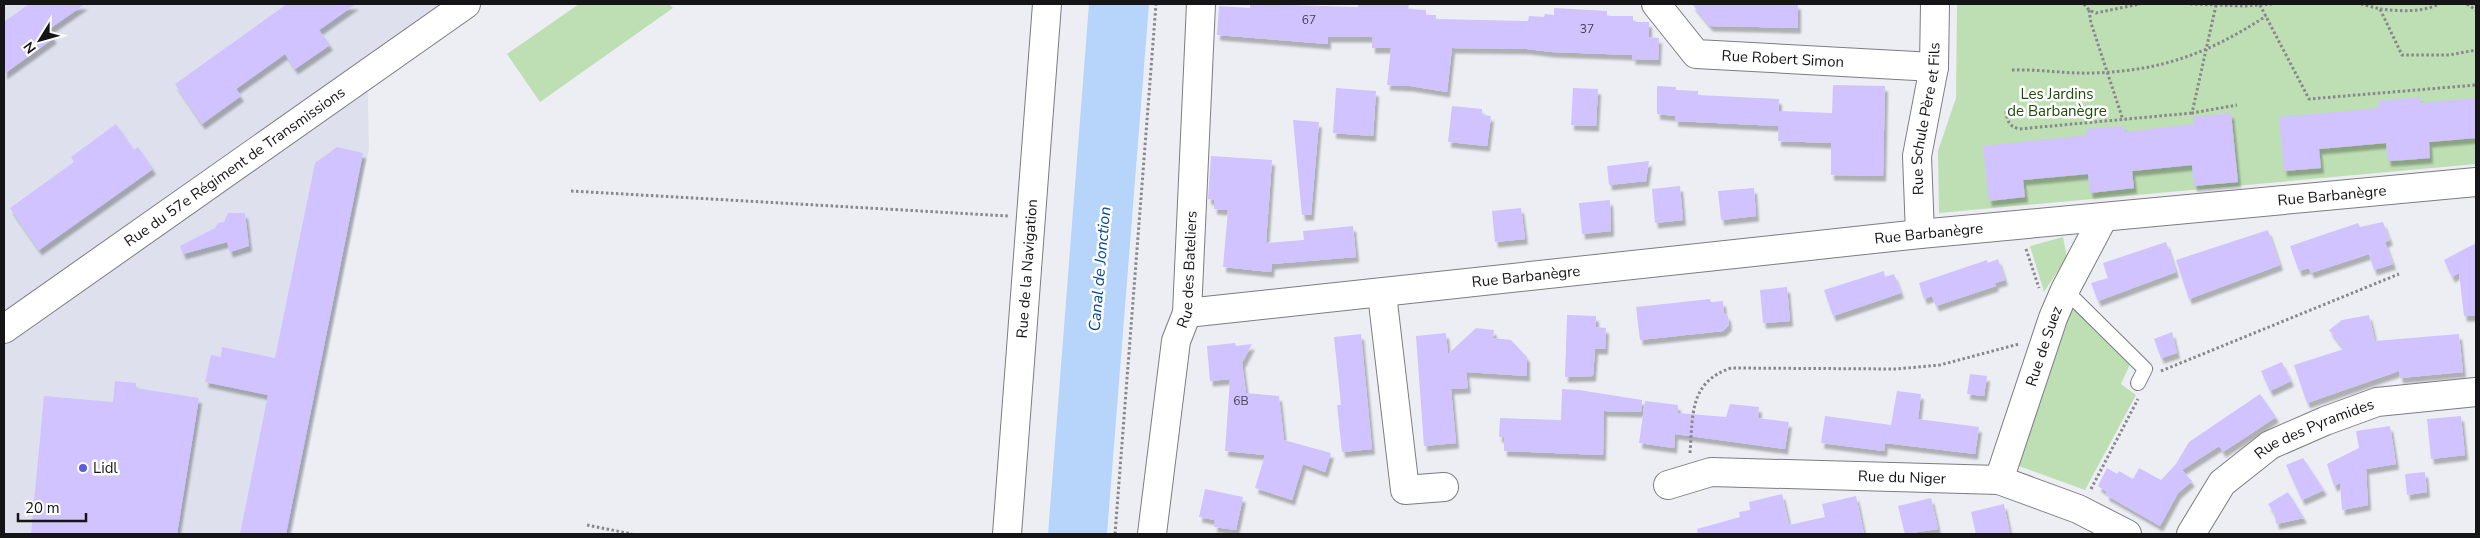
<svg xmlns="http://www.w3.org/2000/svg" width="2480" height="538" font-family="'Nunito Sans',sans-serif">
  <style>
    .built { fill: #dee1ed }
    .green { fill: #bedeb4 }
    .water { fill: #b7d4fb }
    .building { fill: #d0c3ff; filter: url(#shadow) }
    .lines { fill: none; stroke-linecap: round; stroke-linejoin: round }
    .service-casing { stroke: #7c7c81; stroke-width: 16 }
    .minor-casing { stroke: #7c7c81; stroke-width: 30 }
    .secondary-casing { stroke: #7c7c81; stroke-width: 30 }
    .path { stroke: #88888c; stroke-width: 3; stroke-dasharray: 2.5 2.5; stroke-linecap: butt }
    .service { stroke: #fff; stroke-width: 14 }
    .minor { stroke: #fff; stroke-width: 28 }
    .secondary { stroke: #fff; stroke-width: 28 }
    .poi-dot { fill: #595ed6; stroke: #fff; stroke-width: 2 }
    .labels { text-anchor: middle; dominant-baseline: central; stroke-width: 5; stroke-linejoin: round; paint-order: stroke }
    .number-label { font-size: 12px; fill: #444051 }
    .street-label { font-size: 15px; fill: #151517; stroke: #fff }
    .park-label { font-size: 15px; fill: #1d4b07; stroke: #fff }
    .poi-label { font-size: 15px; fill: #151517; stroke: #fff; text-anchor: start }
    .water-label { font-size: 16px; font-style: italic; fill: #064992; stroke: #fff }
  </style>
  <defs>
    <filter id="shadow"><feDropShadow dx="3" dy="5.5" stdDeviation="1" flood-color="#0004"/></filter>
  </defs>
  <rect width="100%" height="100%" fill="#edeef4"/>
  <!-- built -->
  <path class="built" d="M4 4H451L367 63 369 149 292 534H4Z"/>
  <!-- green -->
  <path class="green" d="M579 4H669L673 8 540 102 507 54Z
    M1957 4H2476V164L1939 213 1938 151 1956 98Z
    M2063 237 2067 257 2044 292 2030 246Z
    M2071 304 2131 362 2121 384 2136 395 2085 490 2016 465Z"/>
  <!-- water -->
  <path class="water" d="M1089 4H1149L1107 534H1048Z"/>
  <!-- building -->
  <path class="building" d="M29 4H85L48 30 54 38 4 74V22Z
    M287 4H356L319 30 330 45 295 69 285 54 236 89 241 96 202 124 175 84Z
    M1250 4 1358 7V4H1409L1408 9 1426 10V15H1436V19L1528 21 1529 16 1544 17 1545 14 1554 15V8L1607 11V16H1633V22H1649V37L1659 38 1658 60 1632 59 1633 55 1552 52 1527 49 1452 48 1447 92 1410 86 1387 85 1391 48H1372V37H1328V44L1217 35 1219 6 1250 8Z
    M1692 4H1798V28L1710 26Z
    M1833 85 1885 86 1883 176 1831 175V143L1778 141 1779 111 1832 113Z
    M1657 86 1676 87V90L1698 91V95L1779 99 1778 126 1675 121V116L1657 114Z
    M1336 88 1376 91 1373 136 1333 133Z
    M1573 88 1598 89 1596 126 1571 125Z
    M2420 97 2421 103 2476 98V138L2429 142 2430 158 2405 160 2388 161 2386 143 2319 149 2321 168 2284 171 2279 117 2379 108 2378 101Z
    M1452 106 1482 109V115L1491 116 1487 146 1448 142Z
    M2231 113 2238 182 2194 186 2192 165 2132 171 2134 188 2090 193 2088 174 2023 180 2025 197 1989 201 1983 146 2087 135 2086 129 2124 126 2125 132 2194 124 2193 117Z
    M1293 120 1319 122 1311 215H1302Z
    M116 124 134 150 138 147 153 169 39 250 10 208 74 162 71 157Z
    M337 147 363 153 286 534H240L268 395 205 382 211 355 221 357 222 347 275 358 315 163Z
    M1211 156 1272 160 1266 243 1304 240 1303 231 1353 226 1356 257 1272 264 1271 272 1223 267 1228 210 1214 209V200L1208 199Z
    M1649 161 1646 181 1609 185 1607 166Z
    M1680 186 1683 220 1655 223 1652 189Z
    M1754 188 1756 216 1721 220 1718 191Z
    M1610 200 1611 231 1582 234 1579 203Z
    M1521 208 1525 239 1495 242 1492 211Z
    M228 213H245L249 246 230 252 227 242 183 254 180 246 215 228 218 223 224 222Z
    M2383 222 2390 240 2385 242 2393 264 2374 270 2369 254 2311 273 2309 268 2299 271 2290 246 2358 223 2360 227Z
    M2268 230 2280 265 2189 299 2176 260Z
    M2166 242 2176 272 2098 301 2091 283 2108 278 2103 263Z
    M2476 243V316H2464L2459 273 2452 277 2444 260Z
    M1998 259 2005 280 1995 283 1996 286 1936 306 1932 296 1924 299 1919 283 1987 260 1988 263Z
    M1884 271 1885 277 1894 274 1901 293 1833 316 1824 290Z
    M1787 287 1790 321 1763 323 1760 290Z
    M1710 299 1711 302 1723 301 1724 313 1728 316 1729 325 1723 331 1640 340 1636 307Z
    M1567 315 1596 316V327L1606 328 1605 349H1595L1593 376 1565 377Z
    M2369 315 2375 341 2459 334 2463 372 2400 378 2399 371 2307 403 2294 365 2344 349 2329 330 2342 320Z
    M1476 328 1494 330 1493 338 1511 340 1527 357V376L1466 372 1468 388 1451 389 1456 443 1424 446 1416 336 1446 333 1448 354Z
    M2172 332 2177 353 2161 358 2154 339Z
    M1361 334 1372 449 1342 452 1337 405H1341L1334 337Z
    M1235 343 1236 346 1252 344 1242 363 1246 393 1279 396 1284 440 1331 453 1325 472 1303 464 1292 500 1255 488 1265 455 1225 451 1230 379 1210 381 1207 346Z
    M2282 362 2291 381 2270 391 2261 371Z
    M1970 374 1987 376 1984 396 1967 394Z
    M115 381 136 383V388L199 398 177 534H31L44 396 113 402Z
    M1562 389 1579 390 1642 400 1641 412 1604 411 1603 455 1504 451V437H1499L1500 418 1561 420Z
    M1897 391 1921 394 1918 419 1979 427 1975 454 1885 443 1884 451 1821 443 1825 416 1891 425Z
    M2260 394 2276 417 2223 452 2219 446 2182 470 2192 481 2178 493 2160 526 2106 495 2107 492 2098 486 2107 468 2117 474 2119 471 2133 479 2139 468 2161 480 2176 464 2189 442Z
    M1645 401 1678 405V413L1726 417 1730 404 1759 407 1758 418 1789 422 1785 449 1675 434 1674 448 1639 443Z
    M2461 416 2465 455 2431 459 2427 419Z
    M2390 426 2396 464 2366 469 2368 505 2342 510 2340 483 2334 486 2327 464 2359 448 2356 431Z
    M2303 458 2324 490 2302 500 2286 465Z
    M2425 472 2427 492 2407 495 2405 474Z
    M1205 489 1243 497 1236 530 1214 527 1215 520 1199 517Z
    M2288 492 2304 518 2276 524 2275 515 2268 504Z
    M1782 494 1789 525 1825 517 1822 504 1856 496 1864 534H1698L1697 529 1740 517 1739 512 1750 510 1749 502Z
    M1931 498 1938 529 1905 534 1898 506Z
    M2004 504 2010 534H1976L1971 512Z"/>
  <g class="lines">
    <defs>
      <path id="service" d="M2065 290 2145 369 2138 383"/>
      <g id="minor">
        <path id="s1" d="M1656 4 1696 54 1934 67"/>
        <path id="s2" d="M1920 234 1917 156 1934 67 1935 4"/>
        <path d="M1382 294 1405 490 1444 487"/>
        <path id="s3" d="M1187 313 1920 234 2476 182"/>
        <path id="s4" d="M1999 480 2053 318 2065 290 2103 218"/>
        <path id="s5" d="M1668 485 1711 472 1999 480 2078 509 2127 534"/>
        <path id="s6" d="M1007 534 1047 4"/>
        <path id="s7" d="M1152 534 1176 341 1187 313 1201 4"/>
        <path id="s8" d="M2191 534 2222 483 2270 445 2325 421 2377 402 2476 392"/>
      </g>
      <g id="secondary">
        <path id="s9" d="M4 329 466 4"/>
      </g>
    </defs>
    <!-- service casing -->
    <use href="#service" class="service-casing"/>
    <!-- minor casing -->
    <use href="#minor" class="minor-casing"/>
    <!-- secondary casing -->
    <use href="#secondary" class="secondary-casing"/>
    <!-- path -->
    <path class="path" d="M2084 4 2089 10 2096 13 2140 4
      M2190 4 2244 6 2272 4
      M2361 4 2380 9 2402 55H2449L2476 50
      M2467 4 2476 10
      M2216 5 2192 113 2237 105
      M2260 5 2309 99 2476 85
      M2380 9C2400 11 2420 13 2439 4
      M2089 10 2091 23 2123 120
      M2012 70C2039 69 2066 74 2093 73 2161 71 2210 53 2266 16
      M2011 111H2006C2007 121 2009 126 2019 129L2192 113
      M571 191 1008 216
      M2026 249 2039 288
      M2161 371 2399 274
      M1690 453C1693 415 1689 382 1731 368L1896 369 1940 365 2019 344
      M2091 489 2138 399
      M587 525 632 534
      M1115 534 1156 4"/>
    <!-- service -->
    <use href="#service" class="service"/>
    <!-- minor -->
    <use href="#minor" class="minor"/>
    <!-- secondary -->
    <use href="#secondary" class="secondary"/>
  </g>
  <!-- markers -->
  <circle class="poi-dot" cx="83" cy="468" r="5"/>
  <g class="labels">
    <!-- number labels -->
    <g class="number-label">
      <text x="1309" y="20">67</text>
      <text x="1587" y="29">37</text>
      <text x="1241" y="401">6B</text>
    </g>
    <!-- street labels -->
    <g class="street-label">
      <text stroke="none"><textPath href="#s1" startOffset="151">Rue Robert Simon</textPath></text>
      <text stroke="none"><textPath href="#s2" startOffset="116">Rue Schule Père et Fils</textPath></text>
      <text stroke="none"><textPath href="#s9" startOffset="282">Rue du 57e Régiment de Transmissions</textPath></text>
      <text stroke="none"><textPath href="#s3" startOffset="1151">Rue Barbanègre</textPath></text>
      <text stroke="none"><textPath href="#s3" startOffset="746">Rue Barbanègre</textPath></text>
      <text stroke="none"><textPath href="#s6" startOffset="266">Rue de la Navigation</textPath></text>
      <text stroke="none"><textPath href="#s7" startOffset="268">Rue des Bateliers</textPath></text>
      <text stroke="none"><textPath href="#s3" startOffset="341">Rue Barbanègre</textPath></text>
      <text stroke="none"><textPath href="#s4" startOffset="141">Rue de Suez</textPath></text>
      <text stroke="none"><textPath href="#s8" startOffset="168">Rue des Pyramides</textPath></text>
      <text stroke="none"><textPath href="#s5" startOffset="236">Rue du Niger</textPath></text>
    </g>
    <!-- park labels -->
    <g class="park-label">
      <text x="2057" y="94">Les Jardins<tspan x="2057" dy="17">de Barbanègre</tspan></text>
    </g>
    <!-- poi labels -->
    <g class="poi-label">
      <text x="93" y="468">Lidl</text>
    </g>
    <!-- water labels -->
    <g class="water-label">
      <text transform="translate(1100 269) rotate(-85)">Canal de Jonction</text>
    </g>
  </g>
  <!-- border -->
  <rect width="2480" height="538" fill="none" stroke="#151517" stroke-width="10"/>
  <!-- north arrow -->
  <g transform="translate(40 40) rotate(233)" stroke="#ffffff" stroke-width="4" paint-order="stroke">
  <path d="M0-4L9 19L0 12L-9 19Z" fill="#151517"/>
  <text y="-8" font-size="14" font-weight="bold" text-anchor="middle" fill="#151517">N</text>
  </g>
  <!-- scale -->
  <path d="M18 513v8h68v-8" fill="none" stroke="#151517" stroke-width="2.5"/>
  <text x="25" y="513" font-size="15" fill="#151517" stroke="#ffffff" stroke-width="4" paint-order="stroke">20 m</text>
</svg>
